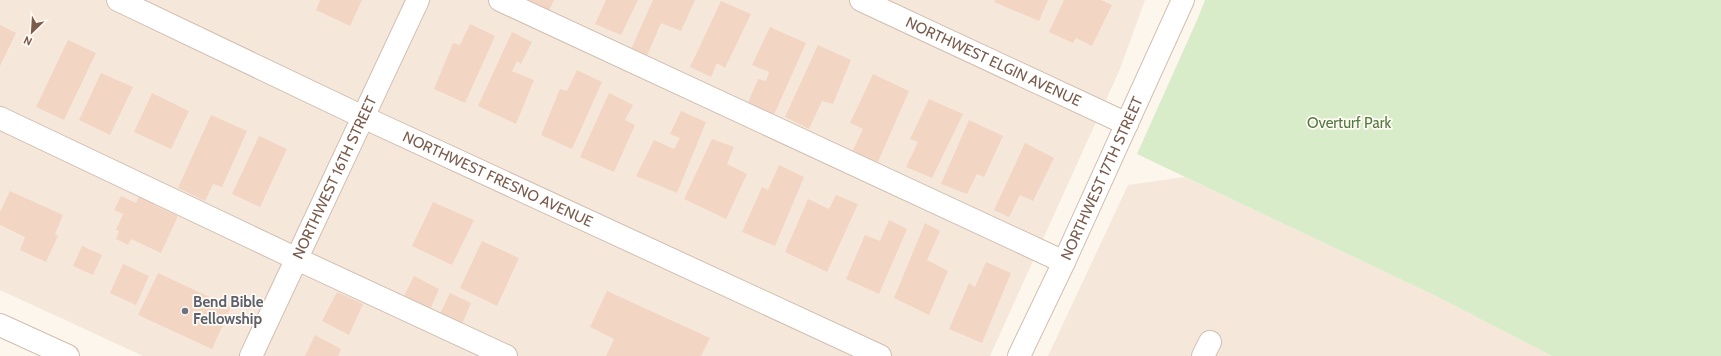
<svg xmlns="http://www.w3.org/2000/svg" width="1721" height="356" font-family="Cabin,sans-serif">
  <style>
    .residential { fill: #f5e8da }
    .green { fill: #d8ecc9 }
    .building { fill: #f3d5c3 }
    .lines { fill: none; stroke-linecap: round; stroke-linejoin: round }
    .minor-casing { stroke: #d1beb0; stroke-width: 24 }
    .minor { stroke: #fff; stroke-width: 22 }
    .worship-dot { fill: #6b7280; stroke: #fffaf3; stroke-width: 1.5 }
    .labels { text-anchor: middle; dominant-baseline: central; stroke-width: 3.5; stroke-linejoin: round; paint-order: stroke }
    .street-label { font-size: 15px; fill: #7a5c4d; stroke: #fffaf3 }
    .park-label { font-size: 15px; fill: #537a41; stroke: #fffaf3 }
    .worship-label { font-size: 15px; font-weight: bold; fill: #5b616d; stroke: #fffaf3; text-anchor: start }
  </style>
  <rect width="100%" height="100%" fill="#fdf6ec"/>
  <!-- residential -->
  <path class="residential" d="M0 0H1145L1120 69 990 356H143L0 290Z
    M1185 177 1438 297 1552 356H1048L1128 185Z"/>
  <!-- green -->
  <path class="green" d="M1205 0H1721V356H1552L1438 297 1137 154 1198 18Z"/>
  <!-- building -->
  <path class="building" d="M320 0H362L350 26 316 10Z
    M523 0H554L548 13Z
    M606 0H638L621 35 595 24Z
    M653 0H695L681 31 661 23 647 56 631 49Z
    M995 0H1048L1039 21 994 2Z
    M1064 0H1101L1112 5 1092 46 1076 38 1073 43 1049 32Z
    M721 1 751 14 725 68 717 63 711 77 690 67Z
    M470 24 495 36 465 103 434 89 453 43 460 45Z
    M0 25 16 33 0 66Z
    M770 27 806 43 773 117 747 105 758 79 766 81 769 72 752 65Z
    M512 32 532 42 521 64 517 61 512 71 534 80 516 124 478 106Z
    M68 40 96 53 64 120 36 107Z
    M818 45 851 60 833 104 822 101 809 129 785 117Z
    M577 70 602 82 572 149 541 135 560 89 567 91Z
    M101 73 133 87 110 135 79 120Z
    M873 74 909 91 877 164 851 154 863 129 850 123Z
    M152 93 189 111 171 149 134 132Z
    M609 93 633 105 625 120 635 125 614 172 580 157Z
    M929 99 963 114 932 178 906 167 918 142 910 139Z
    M681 111 706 122 677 193 636 176 654 140 674 149 680 138 670 134Z
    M211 115 247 131 222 187 213 184 205 201 178 188Z
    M969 120 1003 136 984 177 977 174 967 194 941 184Z
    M259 136 287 149 260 207 232 194Z
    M712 139 734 147 727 164 747 174 726 219 684 199Z
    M1025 143 1054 158 1033 201 1020 195 1009 217 994 210Z
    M779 165 804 177 775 246 742 232 762 187 768 190Z
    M10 191 63 215 55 234 58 236 46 262 20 250 25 237 0 225V212Z
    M142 191 157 198 154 205 178 216 161 253 131 239 128 245 116 239 119 231 116 230 123 214 114 210 121 196 136 203Z
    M836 195 858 204 827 272 785 252 808 199 829 209Z
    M433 202 474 220 452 265 412 246Z
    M889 220 907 229 879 294 846 279 865 235 880 241Z
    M925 223 940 231 927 260 948 271 929 315 894 298Z
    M482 241 519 258 497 306 460 288Z
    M82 246 102 255 93 275 73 266Z
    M986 262 1011 273 982 343 949 329 969 283 975 287Z
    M123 264 149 276 136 305 110 293Z
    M158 273 231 307 212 349 138 315Z
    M414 276 439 289 429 312 402 300Z
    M607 291 710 338 701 356H606L614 339 590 327Z
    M337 292 363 304 349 335 322 321Z
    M450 293 471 303 460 329 438 318Z
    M315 335 341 349 338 356H305Z"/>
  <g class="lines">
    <defs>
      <g id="minor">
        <path id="s1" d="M118 0 363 117 880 356"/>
        <path d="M500 0 1064 262"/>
        <path id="s2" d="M861 0 1127 124"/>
        <path d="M0 118 297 259 506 356"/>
        <path d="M0 325 68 356"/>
        <path id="s3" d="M251 356 418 0"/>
        <path id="s4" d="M1019 356 1064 262 1183 0"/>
        <path d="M1203 356 1210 342"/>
      </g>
    </defs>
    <!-- minor casing -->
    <use href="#minor" class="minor-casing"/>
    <!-- minor -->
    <use href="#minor" class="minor"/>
  </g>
  <!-- markers -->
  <circle class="worship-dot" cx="185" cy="311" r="4"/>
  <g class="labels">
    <!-- street labels -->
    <g class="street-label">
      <text stroke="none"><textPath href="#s2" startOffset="146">NORTHWEST ELGIN AVENUE</textPath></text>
      <text stroke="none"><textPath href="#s3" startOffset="197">NORTHWEST 16TH STREET</textPath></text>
      <text stroke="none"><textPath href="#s4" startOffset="196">NORTHWEST 17TH STREET</textPath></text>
      <text stroke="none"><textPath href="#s1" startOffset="420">NORTHWEST FRESNO AVENUE</textPath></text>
    </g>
    <!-- park labels -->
    <g class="park-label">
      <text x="1349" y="123">Overturf Park</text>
    </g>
    <!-- worship labels -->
    <g class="worship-label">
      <text x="193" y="302">Bend Bible<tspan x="193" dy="17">Fellowship</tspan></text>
    </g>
  </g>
  <!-- north arrow -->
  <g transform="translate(32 32) rotate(205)" stroke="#fffaf3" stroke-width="3" paint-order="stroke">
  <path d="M0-3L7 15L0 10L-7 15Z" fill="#7a5c4d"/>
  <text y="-6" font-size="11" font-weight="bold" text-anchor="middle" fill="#7a5c4d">N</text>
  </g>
</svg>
